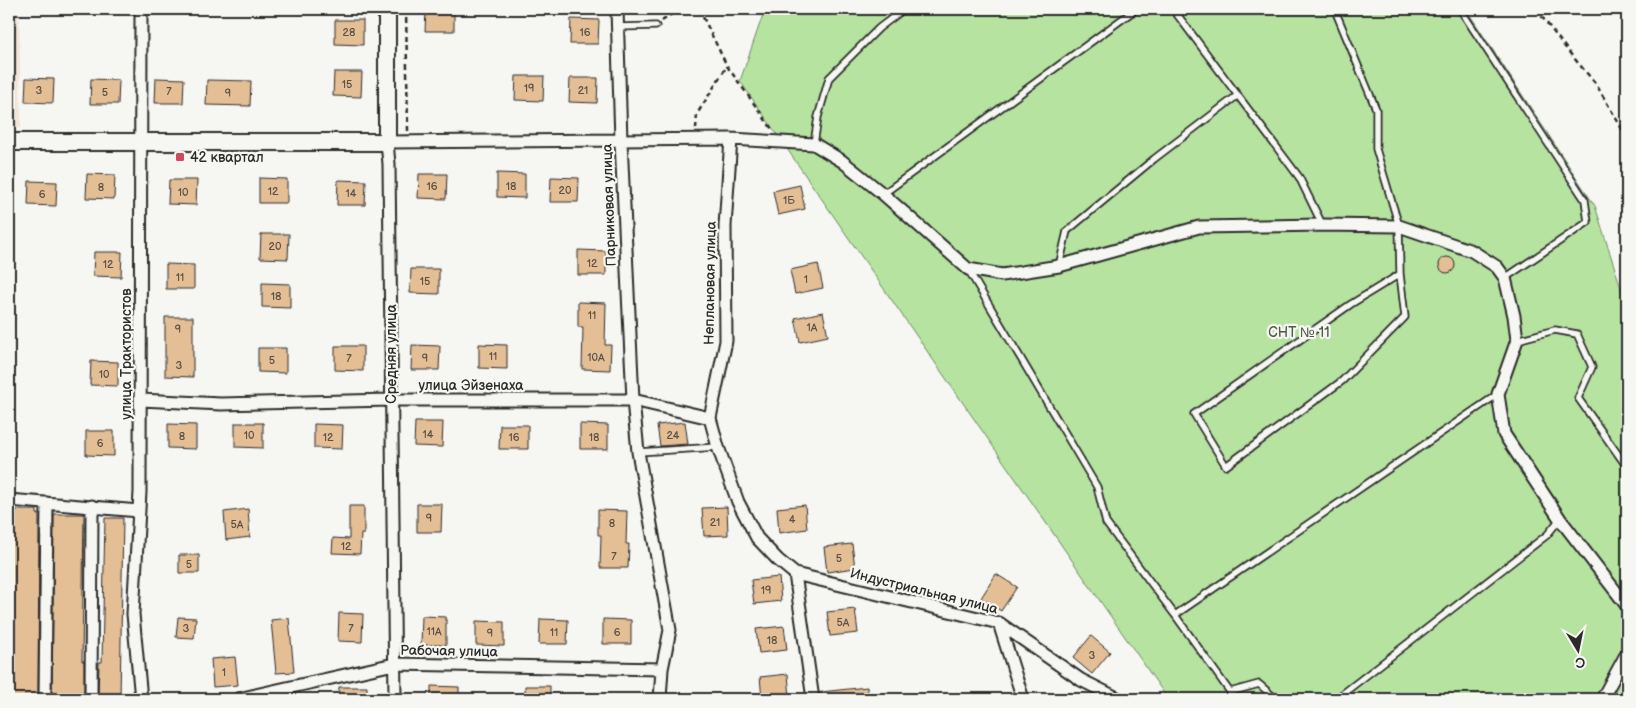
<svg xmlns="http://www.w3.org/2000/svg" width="1636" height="708" font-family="'Balsamiq Sans',sans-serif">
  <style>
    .built { fill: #f1e5d6 }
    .green { fill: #b6e3a0; stroke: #708766 }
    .building { fill: #e4be95; stroke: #2b2b2b }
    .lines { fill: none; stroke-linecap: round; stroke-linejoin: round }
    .lane-casing { stroke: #2b2b2b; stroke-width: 9 }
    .street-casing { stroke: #2b2b2b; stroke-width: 15 }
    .secondary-casing { stroke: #2b2b2b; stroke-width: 20 }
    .path { stroke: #2b2b2b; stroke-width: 2.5; stroke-dasharray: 5 4; stroke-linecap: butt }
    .lane { stroke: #f6f6f2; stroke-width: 5.5 }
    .street { stroke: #f6f6f2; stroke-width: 11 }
    .secondary { stroke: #f6f6f2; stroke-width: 16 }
    .poi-dot { fill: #d1495b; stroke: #f6f6f2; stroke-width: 2 }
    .labels { text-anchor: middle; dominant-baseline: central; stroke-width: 4.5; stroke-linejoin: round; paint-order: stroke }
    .number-label { font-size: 11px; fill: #595046 }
    .poi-label { font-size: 14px; fill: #2b2b2b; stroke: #f6f6f2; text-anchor: start }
    .street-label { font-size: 14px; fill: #2b2b2b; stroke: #f6f6f2 }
    .park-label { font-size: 14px; fill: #4e5948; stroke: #f6f6f2 }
  </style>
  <rect width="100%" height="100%" fill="#f6f6f2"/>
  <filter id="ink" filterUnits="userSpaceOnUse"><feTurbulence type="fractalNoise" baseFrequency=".02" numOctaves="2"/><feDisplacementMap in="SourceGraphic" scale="10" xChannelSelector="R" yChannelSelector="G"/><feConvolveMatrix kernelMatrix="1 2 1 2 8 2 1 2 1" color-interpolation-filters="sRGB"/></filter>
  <g filter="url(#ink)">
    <!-- built -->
    <path class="built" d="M9 9H19L21 128H9Z
      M9 182H16L14 394 9 459Z"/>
    <!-- green -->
    <path class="green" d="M765 9H1257L1261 15 1273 9H1466L1595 206 1627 307V699H1168L740 81Z"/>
    <!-- building -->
    <path class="building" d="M426 9H454V31H425Z
      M571 19 599 20 598 44H570Z
      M335 20H363V45L335 44Z
      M334 72H362L361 97 333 96Z
      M516 76H544L543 101 515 100Z
      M26 78 54 79 53 103 25 102Z
      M156 78 184 79 183 103H155Z
      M570 78H598L597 103 569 102Z
      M91 79 119 80 118 104H90Z
      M207 80 251 81 250 106 206 105Z
      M497 173 525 174V198L497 197Z
      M87 174 115 175 114 199 86 198Z
      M419 174H447L446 199 418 198Z
      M551 177 579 178 578 202H550Z
      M259 178 287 179V203H259Z
      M169 180H197L196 205 168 204Z
      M338 180 366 181 365 205H337Z
      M29 181 57 182 56 206 28 205Z
      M800 185 805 209 778 215 773 191Z
      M261 234H289L288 259 260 258Z
      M578 250 606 251V275H578Z
      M94 252H122L121 277 93 276Z
      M1439 265a8 8 0 1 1 16 0a8 8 0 1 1-16 0Z
      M166 264 194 265V289H166Z
      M818 264 823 288 795 294 790 270Z
      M411 269H439V294L410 293Z
      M262 283 290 284V308L262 307Z
      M578 302 606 303 605 345H611L610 370 582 369 583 327H578Z
      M823 312 828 336 800 342 795 318Z
      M165 317H193V377L165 376Z
      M479 344 507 345V369L479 368Z
      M412 345 440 346 439 370H411Z
      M335 346H363V371L335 370Z
      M258 348H286V373L258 372Z
      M91 361 118 362V386L90 385Z
      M415 422H443L442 447 414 446Z
      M685 422 688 444 660 446 657 425Z
      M235 423H263V448L235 447Z
      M168 424 196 425V449L168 448Z
      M314 424 343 425 342 449 314 448Z
      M580 424 608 425V449H580Z
      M500 425H528V449H499Z
      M86 431H114V456L86 455Z
      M417 504H442L441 532H417Z
      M805 505 807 529 779 533 777 508Z
      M349 506H364V534H361L360 554 332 553 333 538 349 539Z
      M727 507 728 535 704 536 702 508Z
      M248 509 250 537 226 540 224 512Z
      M10 510H37V514H39L38 699H9Z
      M598 510 627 511 626 544H629L628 568H600L601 535H598Z
      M54 514H84L82 661H84V699H52Z
      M105 518H123L120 699H98L99 662H102Z
      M852 544 855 568 827 572 824 547Z
      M179 555H199V573H179Z
      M996 574 1017 587 1001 611 981 598Z
      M779 577 781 601 754 604 751 580Z
      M855 609 858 633 830 636 827 612Z
      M339 613 363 614 362 642 338 641Z
      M422 616 446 617V645H421Z
      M178 617 196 618 194 638 176 637Z
      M289 618 294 672 276 673 271 620Z
      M540 619 568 620 567 644H539Z
      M603 619 631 620V644H603Z
      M476 621 504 622V646L476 645Z
      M784 626 787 650 759 653 756 629Z
      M1091 636 1110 652 1092 674 1073 658Z
      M235 657 238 685 213 687 211 659Z
      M788 674 790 698 762 699 760 677Z
      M431 686 459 687V699H431Z
      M525 686H550V699H525Z
      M339 687H367V699H338Z
      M867 687 868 699H822L821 692Z"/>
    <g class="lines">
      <defs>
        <path id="lane" d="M1173 9 1299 177 1322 224
          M1336 9 1337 15 1376 109V149L1399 226 1400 274 1405 317 1342 381 1226 466 1194 414 1351 304 1400 274
          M1460 9 1585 200 1588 222 1505 278
          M618 27 656 26
          M814 144 818 117 829 78 879 28 904 9
          M883 194 1136 9
          M1059 266 1067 231 1154 159 1238 95
          M969 271 1097 487 1106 523 1175 615 1498 394
          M1517 340 1555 330 1577 334 1592 367 1578 398 1627 467
          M638 452 718 447
          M1175 615 1230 692 1259 684 1276 699
          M1336 699 1547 535 1560 519"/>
        <path id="street" d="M617 9 621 141 633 400 638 452 670 630 662 669 660 699
          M731 139 725 226 726 341 710 418 718 447 738 502 757 538 778 560 795 574 813 699
          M141 400 221 404 391 400H633L710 418
          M9 500 139 511
          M795 574 999 623 1023 699
          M999 623 1081 680 1119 699
          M45 699 47 503
          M91 699 92 506
          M141 699 133 614 140 492 141 9
          M238 699 394 664 662 669
          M395 699 389 164 387 142 731 139 814 144 842 161 883 194 968 269 1002 275 1059 266 1199 227 1322 225 1399 226 1472 251 1497 267 1505 278 1514 316 1517 340 1498 394 1504 434 1560 519 1627 606
          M1602 699 1627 653"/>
        <path id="secondary" d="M9 142H387V9"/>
      </defs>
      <!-- lane casing -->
      <use href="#lane" class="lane-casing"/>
      <!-- street casing -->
      <use href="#street" class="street-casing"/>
      <!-- secondary casing -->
      <use href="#secondary" class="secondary-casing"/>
      <!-- path -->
      <path class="path" d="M406 9 408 131
        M699 9 727 66 772 129
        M1536 9 1568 51 1596 84 1625 134 1627 136
        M662 21 679 9
        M696 129 697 114 727 66"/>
      <!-- lane -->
      <use href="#lane" class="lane"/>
      <!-- street -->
      <use href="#street" class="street"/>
      <!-- secondary -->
      <use href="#secondary" class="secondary"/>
    </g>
  </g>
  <!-- markers -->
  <rect class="poi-dot" x="175" y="152" width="10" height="10" rx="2.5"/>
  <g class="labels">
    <!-- number labels -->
    <g class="number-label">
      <text x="349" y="32">28</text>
      <text x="585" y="32">16</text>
      <text x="347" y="84">15</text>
      <text x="529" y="88">19</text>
      <text x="39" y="90">3</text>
      <text x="583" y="90">21</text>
      <text x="169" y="91">7</text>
      <text x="105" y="92">5</text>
      <text x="228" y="93">9</text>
      <text x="432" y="186">16</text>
      <text x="511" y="186">18</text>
      <text x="101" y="187">8</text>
      <text x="565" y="190">20</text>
      <text x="273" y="191">12</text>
      <text x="183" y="192">10</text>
      <text x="351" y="193">14</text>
      <text x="42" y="194">6</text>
      <text x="789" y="200">1Б</text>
      <text x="275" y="246">20</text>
      <text x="592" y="263">12</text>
      <text x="108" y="264">12</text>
      <text x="180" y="277">11</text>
      <text x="806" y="279">1</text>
      <text x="425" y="281">15</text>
      <text x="276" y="296">18</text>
      <text x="592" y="315">11</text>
      <text x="812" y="327">1А</text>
      <text x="178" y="329">9</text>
      <text x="493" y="356">11</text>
      <text x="596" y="357">10А</text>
      <text x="349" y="358">7</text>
      <text x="425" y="358">9</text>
      <text x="272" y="360">5</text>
      <text x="179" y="365">3</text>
      <text x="104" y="374">10</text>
      <text x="428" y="434">14</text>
      <text x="249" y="435">10</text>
      <text x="673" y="435">24</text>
      <text x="182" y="436">8</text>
      <text x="328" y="437">12</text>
      <text x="514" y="437">16</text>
      <text x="594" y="437">18</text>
      <text x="100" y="443">6</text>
      <text x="429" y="518">9</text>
      <text x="792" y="519">4</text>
      <text x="715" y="522">21</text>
      <text x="612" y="523">8</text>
      <text x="237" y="524">5А</text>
      <text x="346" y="546">12</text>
      <text x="614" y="556">7</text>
      <text x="839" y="558">5</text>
      <text x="189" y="564">5</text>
      <text x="766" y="590">19</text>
      <text x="843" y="622">5А</text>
      <text x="186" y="628">3</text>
      <text x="351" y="628">7</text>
      <text x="434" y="631">11А</text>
      <text x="554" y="632">11</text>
      <text x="617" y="632">6</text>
      <text x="490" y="633">9</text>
      <text x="772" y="640">18</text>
      <text x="1092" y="655">3</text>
      <text x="224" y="672">1</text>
    </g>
    <!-- poi labels -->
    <g class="poi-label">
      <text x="190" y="157">42 квартал</text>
    </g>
    <!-- street labels -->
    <g class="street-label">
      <text transform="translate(609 205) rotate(-92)">Парниковая улица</text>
      <text transform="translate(710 283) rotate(-89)">Неплановая улица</text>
      <text transform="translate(126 354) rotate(-90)">улица Трактористов</text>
      <text transform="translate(391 354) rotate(-90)">Средняя улица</text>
      <text x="471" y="385">улица Эйзенаха</text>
      <text transform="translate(924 591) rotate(14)">Индустриальная улица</text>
      <text transform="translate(449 651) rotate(1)">Рабочая улица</text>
    </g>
    <!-- park labels -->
    <g class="park-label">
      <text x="1299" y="332">СНТ № 11</text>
    </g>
  </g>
  <!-- margin -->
  <rect width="1636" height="708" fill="none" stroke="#f6f6f2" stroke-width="30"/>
  <rect x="15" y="15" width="1606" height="678" fill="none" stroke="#2b2b2b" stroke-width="2" filter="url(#ink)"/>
  <!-- north arrow -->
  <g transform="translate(1578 650) rotate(170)" stroke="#f6f6f2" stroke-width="4" paint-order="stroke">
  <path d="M0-4L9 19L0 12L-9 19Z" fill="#2b2b2b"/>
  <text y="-8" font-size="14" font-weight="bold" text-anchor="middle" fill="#2b2b2b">С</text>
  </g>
</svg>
